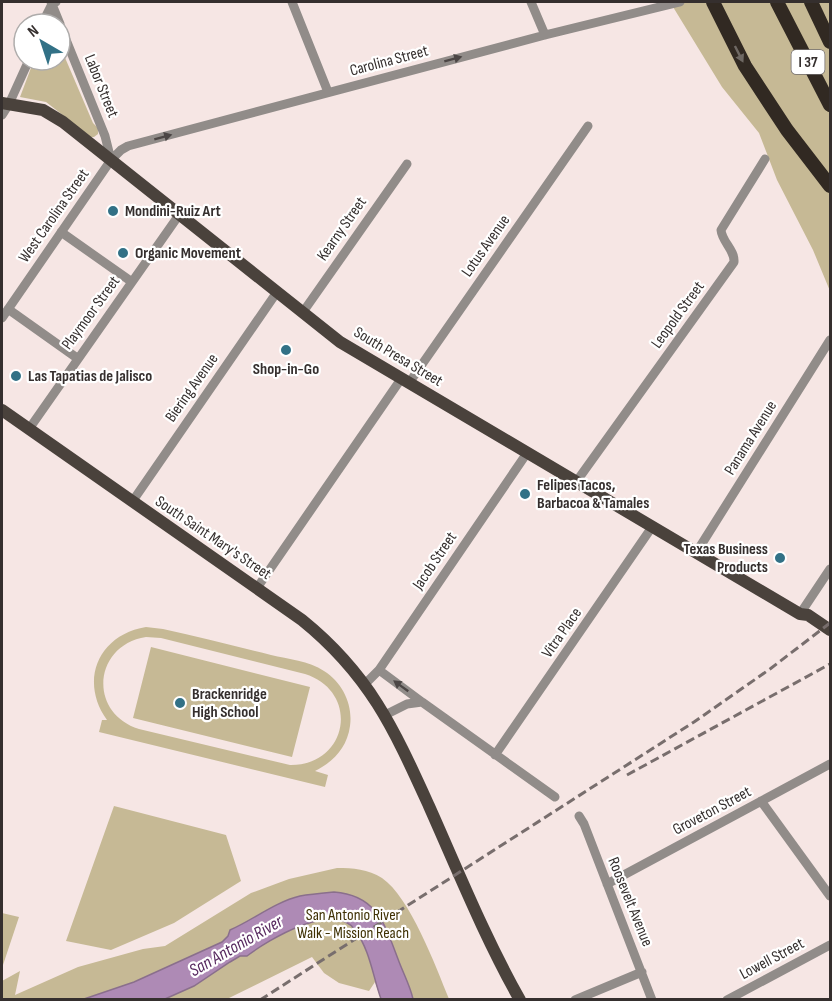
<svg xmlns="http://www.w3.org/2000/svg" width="832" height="1001" font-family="'Sofia Sans Condensed',sans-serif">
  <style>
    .green { fill: #c6b995; fill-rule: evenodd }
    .water { fill: #ae8ab5; stroke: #8a6f8c; stroke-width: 1.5 }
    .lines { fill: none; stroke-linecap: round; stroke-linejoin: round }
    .minor { stroke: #918c89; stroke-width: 9 }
    .major { stroke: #4a423c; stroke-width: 12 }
    .highway { stroke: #312922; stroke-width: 14 }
    .rail { stroke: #786e6d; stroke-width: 3; stroke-dasharray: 9 4.5; stroke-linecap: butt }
    .oneway { fill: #6f6964 }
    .oneway2 { fill: #4c4645 }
    .poi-dot { fill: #327186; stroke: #fff; stroke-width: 2 }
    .labels { text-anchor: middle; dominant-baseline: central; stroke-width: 4.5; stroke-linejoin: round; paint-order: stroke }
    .shield { fill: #fff; stroke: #726d6d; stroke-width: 1.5 }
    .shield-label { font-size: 15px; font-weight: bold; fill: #352f2e }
    .street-label { font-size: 16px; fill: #352f2e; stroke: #fff }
    .poi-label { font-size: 16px; font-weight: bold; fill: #352f2e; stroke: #fff; text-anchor: start }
    .park-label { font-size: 16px; fill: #3f3104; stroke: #fff }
    .water-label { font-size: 18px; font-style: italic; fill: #57295f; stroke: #fff }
  </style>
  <rect width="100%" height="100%" fill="#f6e6e4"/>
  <!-- green -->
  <path class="green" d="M670 2H830V291L813 250 777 180 759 133 722 87Z
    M60 46 93 123 98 128V134L94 137H91L46 102 20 97 34 60H60Z
    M146 627 163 629C199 637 235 646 271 655 288 659 309 661 324 671 343 683 353 705 350 726 347 748 333 762 315 771L328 775 325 787 99 732 102 720H107C79 681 98 635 146 627ZM146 637 161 638 305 674C361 692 348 766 290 765L139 729C87 712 94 645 146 637Z
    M151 647 310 687 292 757 133 718Z
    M114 806 226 835 241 881 174 923 111 950 66 941Z
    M337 868C353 868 368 869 382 878 410 897 436 967 449 999H381L375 982 369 991 339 983 324 973 312 957 227 999 2 1000V981L20 971 15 995 78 967 143 949 165 946 251 893 289 879Z
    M2 913 19 917 2 968Z"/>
  <!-- water -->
  <path class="water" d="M334 892C377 895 385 925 398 959 403 973 410 985 413 999H381C373 977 370 950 355 930 334 900 268 940 247 956H240L230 962 194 986 165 999H84L134 982 222 942 228 936 230 930C253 920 275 902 300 896 311 894 323 893 334 892Z"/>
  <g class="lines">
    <!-- minor -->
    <path class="minor" d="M51 2 60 24
      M292 2 328 92
      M531 2 545 35
      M42 24 52 4 56 2
      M60 25 105 136 111 160
      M2 115 9 104 29 60
      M61 232 132 282
      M8 309 77 358
      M303 312 407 164
      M2 318 111 160 121 150 128 146 545 35 680 2
      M409 383 588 126
      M29 429 179 215
      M576 482 734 262C735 250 722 242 721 230L765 159
      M132 502 277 292
      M696 553 830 340
      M257 588 401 379
      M800 614 830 569
      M379 670 422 702
      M365 684 379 670 527 453
      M385 715 407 704 422 702 555 797
      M495 755 652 527
      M761 801 830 896
      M579 816 584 824 652 1000
      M607 884 830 764
      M575 1000 642 972
      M727 1000 830 945"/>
    <!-- major -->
    <path class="major" d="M2 103 43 110 63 122 340 342 800 614 808 615 830 630
      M2 410 302 620C370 675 394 729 429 806 458 871 485 938 520 1000"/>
    <!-- highway -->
    <path class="highway" d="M713 2 745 66 787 130 830 186
      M777 2 830 105
      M811 2 830 42"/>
    <!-- rail -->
    <path class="rail" d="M627 775 830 664
      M260 1000 694 722 770 669 830 623"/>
  </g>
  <!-- one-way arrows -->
  <defs><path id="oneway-solid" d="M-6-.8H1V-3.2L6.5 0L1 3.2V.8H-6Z" transform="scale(1.5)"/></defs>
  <use class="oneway" href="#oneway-solid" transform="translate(739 54) rotate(63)"/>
  <g class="oneway2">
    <use href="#oneway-solid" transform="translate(453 59) rotate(-15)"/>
    <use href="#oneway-solid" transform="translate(163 137) rotate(-15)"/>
    <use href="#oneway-solid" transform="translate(401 686) rotate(-144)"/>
  </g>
  <!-- markers -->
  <g class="poi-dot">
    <circle cx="113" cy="211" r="6"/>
    <circle cx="123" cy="253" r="6"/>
    <circle cx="286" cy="350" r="6"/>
    <circle cx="16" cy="376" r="6"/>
    <circle cx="525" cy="494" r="6"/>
    <circle cx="780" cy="558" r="6"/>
    <circle cx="180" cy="703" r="6"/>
  </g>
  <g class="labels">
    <!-- shield labels -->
    <rect class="shield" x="791.5" y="50" width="33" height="24" rx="4.5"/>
    <g class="shield-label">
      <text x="808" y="62">I 37</text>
    </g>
    <!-- street labels -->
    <g class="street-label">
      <text transform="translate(389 61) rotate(-15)">Carolina Street</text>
      <text transform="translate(101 86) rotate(68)">Labor Street</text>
      <text transform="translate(54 216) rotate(-55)">West Carolina Street</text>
      <text transform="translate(342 229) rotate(-55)">Kearny Street</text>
      <text transform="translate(486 246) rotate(-55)">Lotus Avenue</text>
      <text transform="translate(91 313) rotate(-54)">Playmoor Street</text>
      <text transform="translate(678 315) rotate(-54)">Leopold Street</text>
      <text transform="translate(398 357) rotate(31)">South Presa Street</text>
      <text transform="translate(192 388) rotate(-55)">Biering Avenue</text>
      <text transform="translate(751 438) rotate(-58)">Panama Avenue</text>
      <text transform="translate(213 538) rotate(34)">South Saint Mary's Street</text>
      <text transform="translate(435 561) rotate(-56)">Jacob Street</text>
      <text transform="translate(562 633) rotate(-55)">Vitra Place</text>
      <text transform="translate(712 811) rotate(-28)">Groveton Street</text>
      <text transform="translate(630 902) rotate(68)">Roosevelt Avenue</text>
      <text transform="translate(772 959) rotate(-28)">Lowell Street</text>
    </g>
    <!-- poi labels -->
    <g class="poi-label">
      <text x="125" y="211">Mondini-Ruiz Art</text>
      <text x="135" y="253">Organic Movement</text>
      <text x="286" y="369" text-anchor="middle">Shop-in-Go</text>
      <text x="28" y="376">Las Tapatias de Jalisco</text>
      <text x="537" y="485">Felipes Tacos,<tspan x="537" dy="18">Barbacoa &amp; Tamales</tspan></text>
      <text x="768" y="549" text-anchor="end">Texas Business<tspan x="768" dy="18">Products</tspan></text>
      <text x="192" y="694">Brackenridge<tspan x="192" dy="18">High School</tspan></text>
    </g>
    <!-- park labels -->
    <g class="park-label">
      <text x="353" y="915">San Antonio River<tspan x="353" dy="18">Walk - Mission Reach</tspan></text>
    </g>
    <!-- water labels -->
    <g class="water-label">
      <text transform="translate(236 946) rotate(-30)">San Antonio River</text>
    </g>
  </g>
  <!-- border -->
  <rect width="832" height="1001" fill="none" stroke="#352f2e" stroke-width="6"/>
  <!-- north arrow -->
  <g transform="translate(42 42) rotate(321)"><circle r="28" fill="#ffffff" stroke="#aeacab" stroke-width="1.5"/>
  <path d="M0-4.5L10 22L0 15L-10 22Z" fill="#327186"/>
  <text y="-9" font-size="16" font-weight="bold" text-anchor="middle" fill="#352f2e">N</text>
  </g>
</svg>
